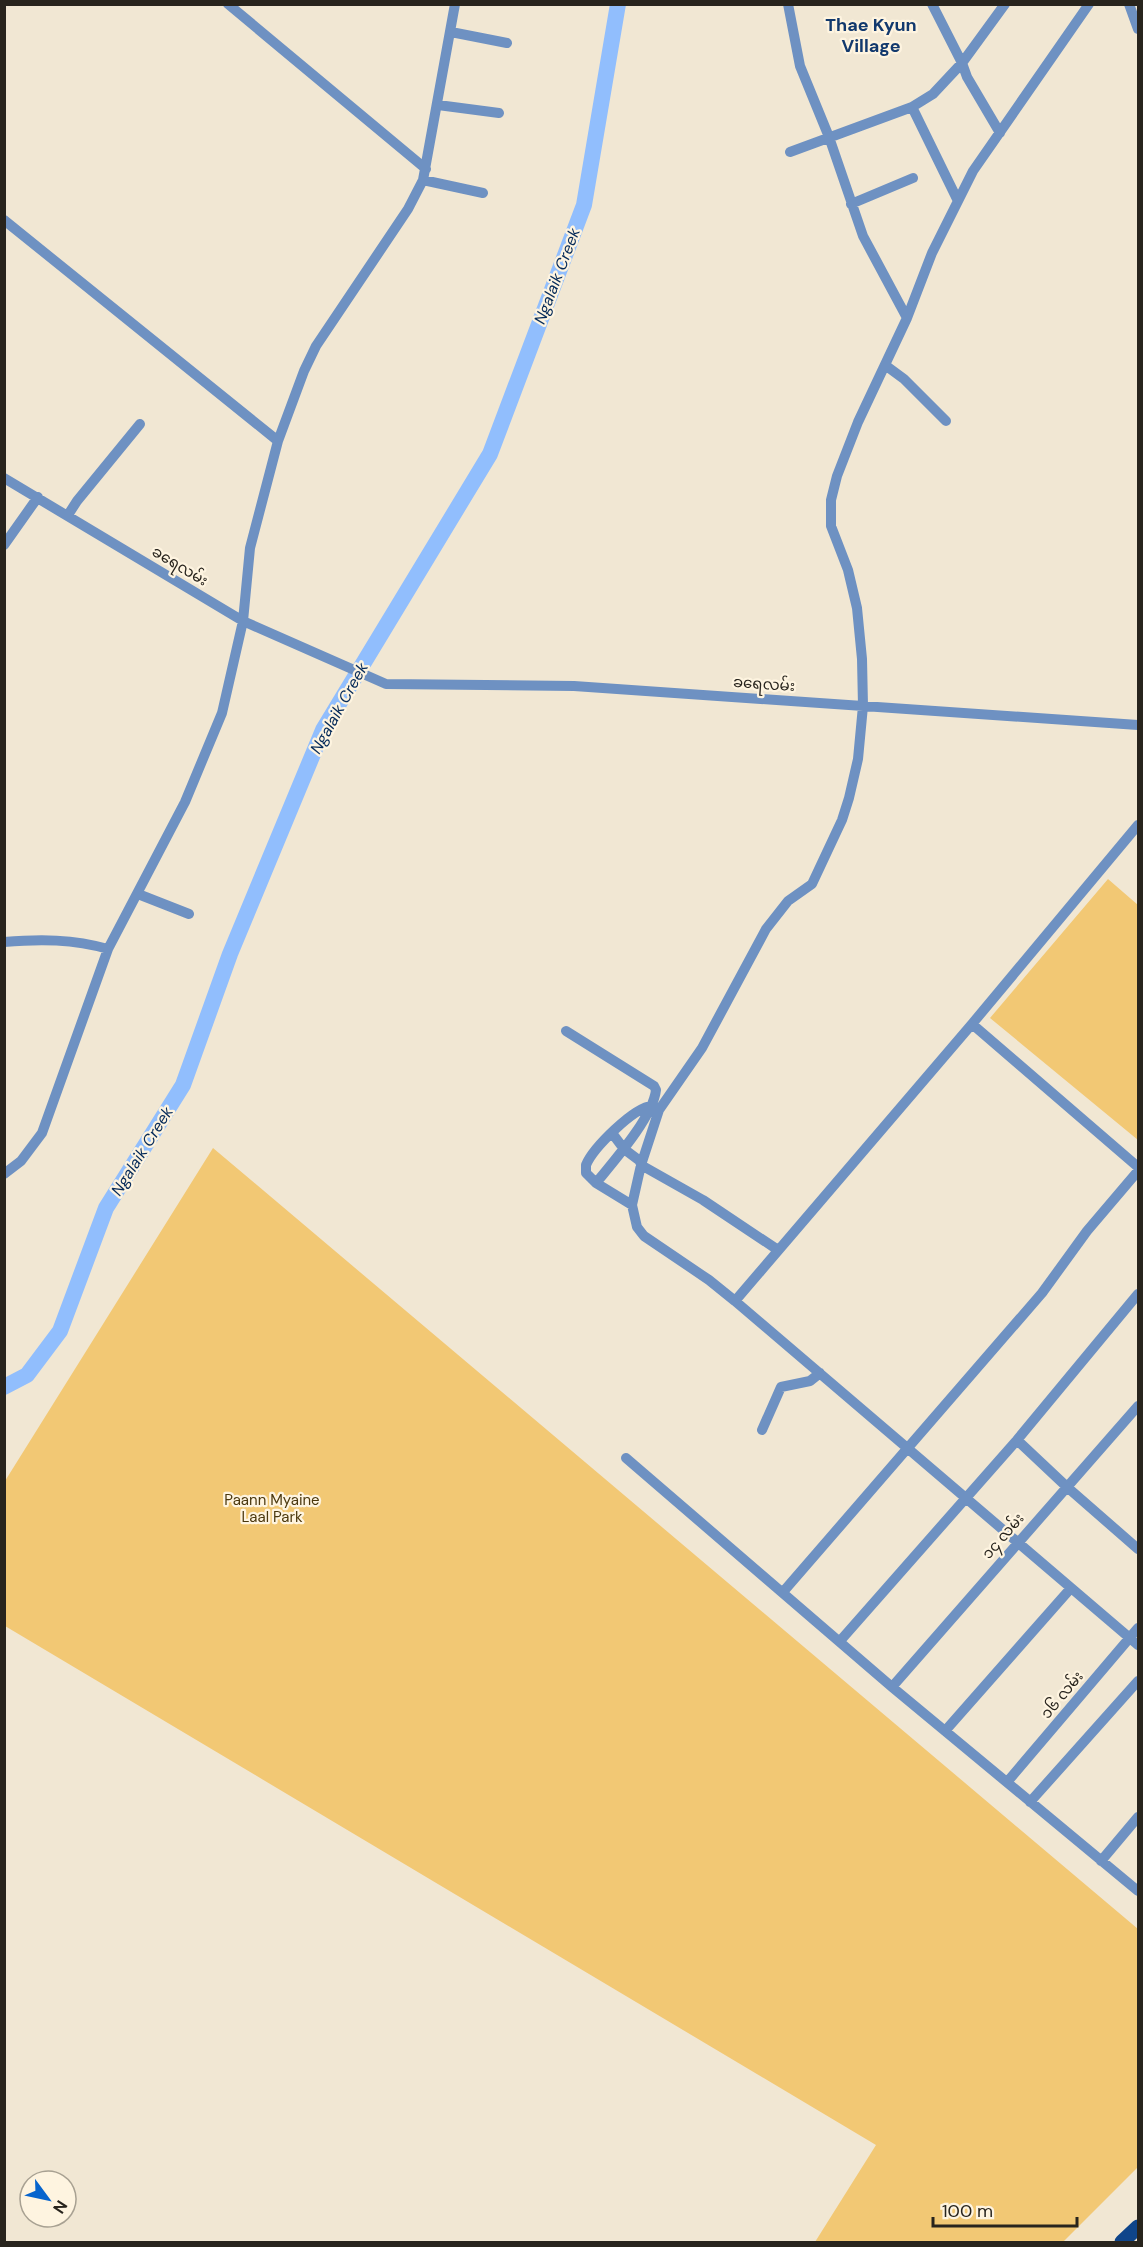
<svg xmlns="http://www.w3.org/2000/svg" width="1143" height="2247" font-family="'DM Sans','Noto Sans Myanmar',sans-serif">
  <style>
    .green { fill: #f2c874 }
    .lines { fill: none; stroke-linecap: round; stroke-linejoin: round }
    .river { stroke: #91befd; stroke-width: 16 }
    .street { stroke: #6e91c2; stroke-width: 10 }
    .primary { stroke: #0f458a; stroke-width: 15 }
    .labels { text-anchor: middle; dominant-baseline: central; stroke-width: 4.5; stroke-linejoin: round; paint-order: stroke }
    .street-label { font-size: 15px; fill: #28241d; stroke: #fef4e0 }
    .park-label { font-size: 15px; fill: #4b380e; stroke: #fef4e0 }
    .water-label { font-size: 16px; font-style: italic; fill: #052a59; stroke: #fef4e0 }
    .quarter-label { font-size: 18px; font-weight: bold; fill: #12396d; stroke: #fef4e0 }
  </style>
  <rect width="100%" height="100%" fill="#f1e7d3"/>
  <!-- green -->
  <path class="green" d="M1108 879 1138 905V1140L990 1018Z
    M213 1148 1138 1929V2167L1063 2242H815L876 2145 5 1626V1481Z"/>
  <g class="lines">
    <!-- river -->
    <path class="river" d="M4 1387 27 1375 60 1331 106 1208 183 1085 230 954 323 730 490 454 584 205 618 4"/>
    <!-- street -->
    <path class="street" d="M228 4 426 169
      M788 4 800 66 829 137 863 236 907 318
      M932 4 962 63 967 77 1000 133
      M1089 4 973 171 932 253 907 318 858 422 837 476 831 500V526L848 570 857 608 862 659 863 706 858 759 849 798 842 820 812 884 788 901 766 929 702 1048 659 1110 641 1165 632 1205 637 1227 644 1236 709 1280 735 1301 1138 1645
      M1129 4 1138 29
      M451 32 507 43
      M438 105 499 113
      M912 107 957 199
      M790 152 912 107 933 94 962 63 1005 4
      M423 180 483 193
      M851 204 913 178
      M4 220 278 441
      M885 365 904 379 946 421
      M4 478 243 621 386 684 574 686 1138 725
      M68 515 77 501 140 424
      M4 545 38 497
      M138 894 189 914
      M4 942C40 939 73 939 108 949
      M972 1024 1138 1167
      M566 1031 654 1086 656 1090C653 1117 614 1161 596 1183
      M612 1133 624 1149 640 1161 641 1165 703 1200 778 1250
      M4 1174 21 1161 42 1133 108 949 185 802 222 713 243 621 250 548 278 441 304 371 316 346 408 209 423 180 455 4
      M632 1205 596 1183 586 1173V1165C593 1148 634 1107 652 1106
      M735 1301 972 1024 1138 825
      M762 1430 781 1387 810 1381 820 1373
      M1017 1440 1067 1487 1138 1549
      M626 1458 892 1687 1138 1891
      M783 1592 1042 1293 1087 1231 1138 1171
      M840 1641 1017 1440 1138 1294
      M892 1687 1138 1406
      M945 1731 1071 1588
      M1008 1781 1138 1628
      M1030 1802 1138 1681
      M1101 1861 1138 1817"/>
    <!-- primary -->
    <path class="primary" d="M1122 2242 1138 2227"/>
  </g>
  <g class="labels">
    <!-- street labels -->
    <g class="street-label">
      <text transform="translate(180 566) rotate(31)">ခရေလမ်း</text>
      <text transform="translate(764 684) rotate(4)">ခရေလမ်း</text>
      <text transform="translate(1003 1536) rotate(-49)">၁၄ လမ်း</text>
      <text transform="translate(1062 1695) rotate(-50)">၁၆ လမ်း</text>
    </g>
    <!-- park labels -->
    <g class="park-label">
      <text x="272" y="1500">Paann Myaine<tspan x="272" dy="17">Laal Park</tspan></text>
    </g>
    <!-- water labels -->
    <g class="water-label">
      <text transform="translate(557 276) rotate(-69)">Ngalaik Creek</text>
      <text transform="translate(339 708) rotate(-61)">Ngalaik Creek</text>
      <text transform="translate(142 1151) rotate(-58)">Ngalaik Creek</text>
    </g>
    <!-- quarter labels -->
    <g class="quarter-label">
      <text x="871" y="25">Thae Kyun<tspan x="871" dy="21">Village</tspan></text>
    </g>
  </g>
  <!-- border -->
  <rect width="1143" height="2247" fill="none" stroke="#28241d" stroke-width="12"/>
  <!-- north arrow -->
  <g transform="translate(48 2199) rotate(123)"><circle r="28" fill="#fef4e0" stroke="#a8a192" stroke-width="1.5"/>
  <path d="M0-4.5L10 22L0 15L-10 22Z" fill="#0764cd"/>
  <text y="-9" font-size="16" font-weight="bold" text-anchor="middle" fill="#28241d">N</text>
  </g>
  <!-- scale -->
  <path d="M933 2217v9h144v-9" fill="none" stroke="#28241d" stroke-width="3"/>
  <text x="942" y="2217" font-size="18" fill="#28241d" stroke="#fef4e0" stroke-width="4.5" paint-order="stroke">100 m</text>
</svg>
